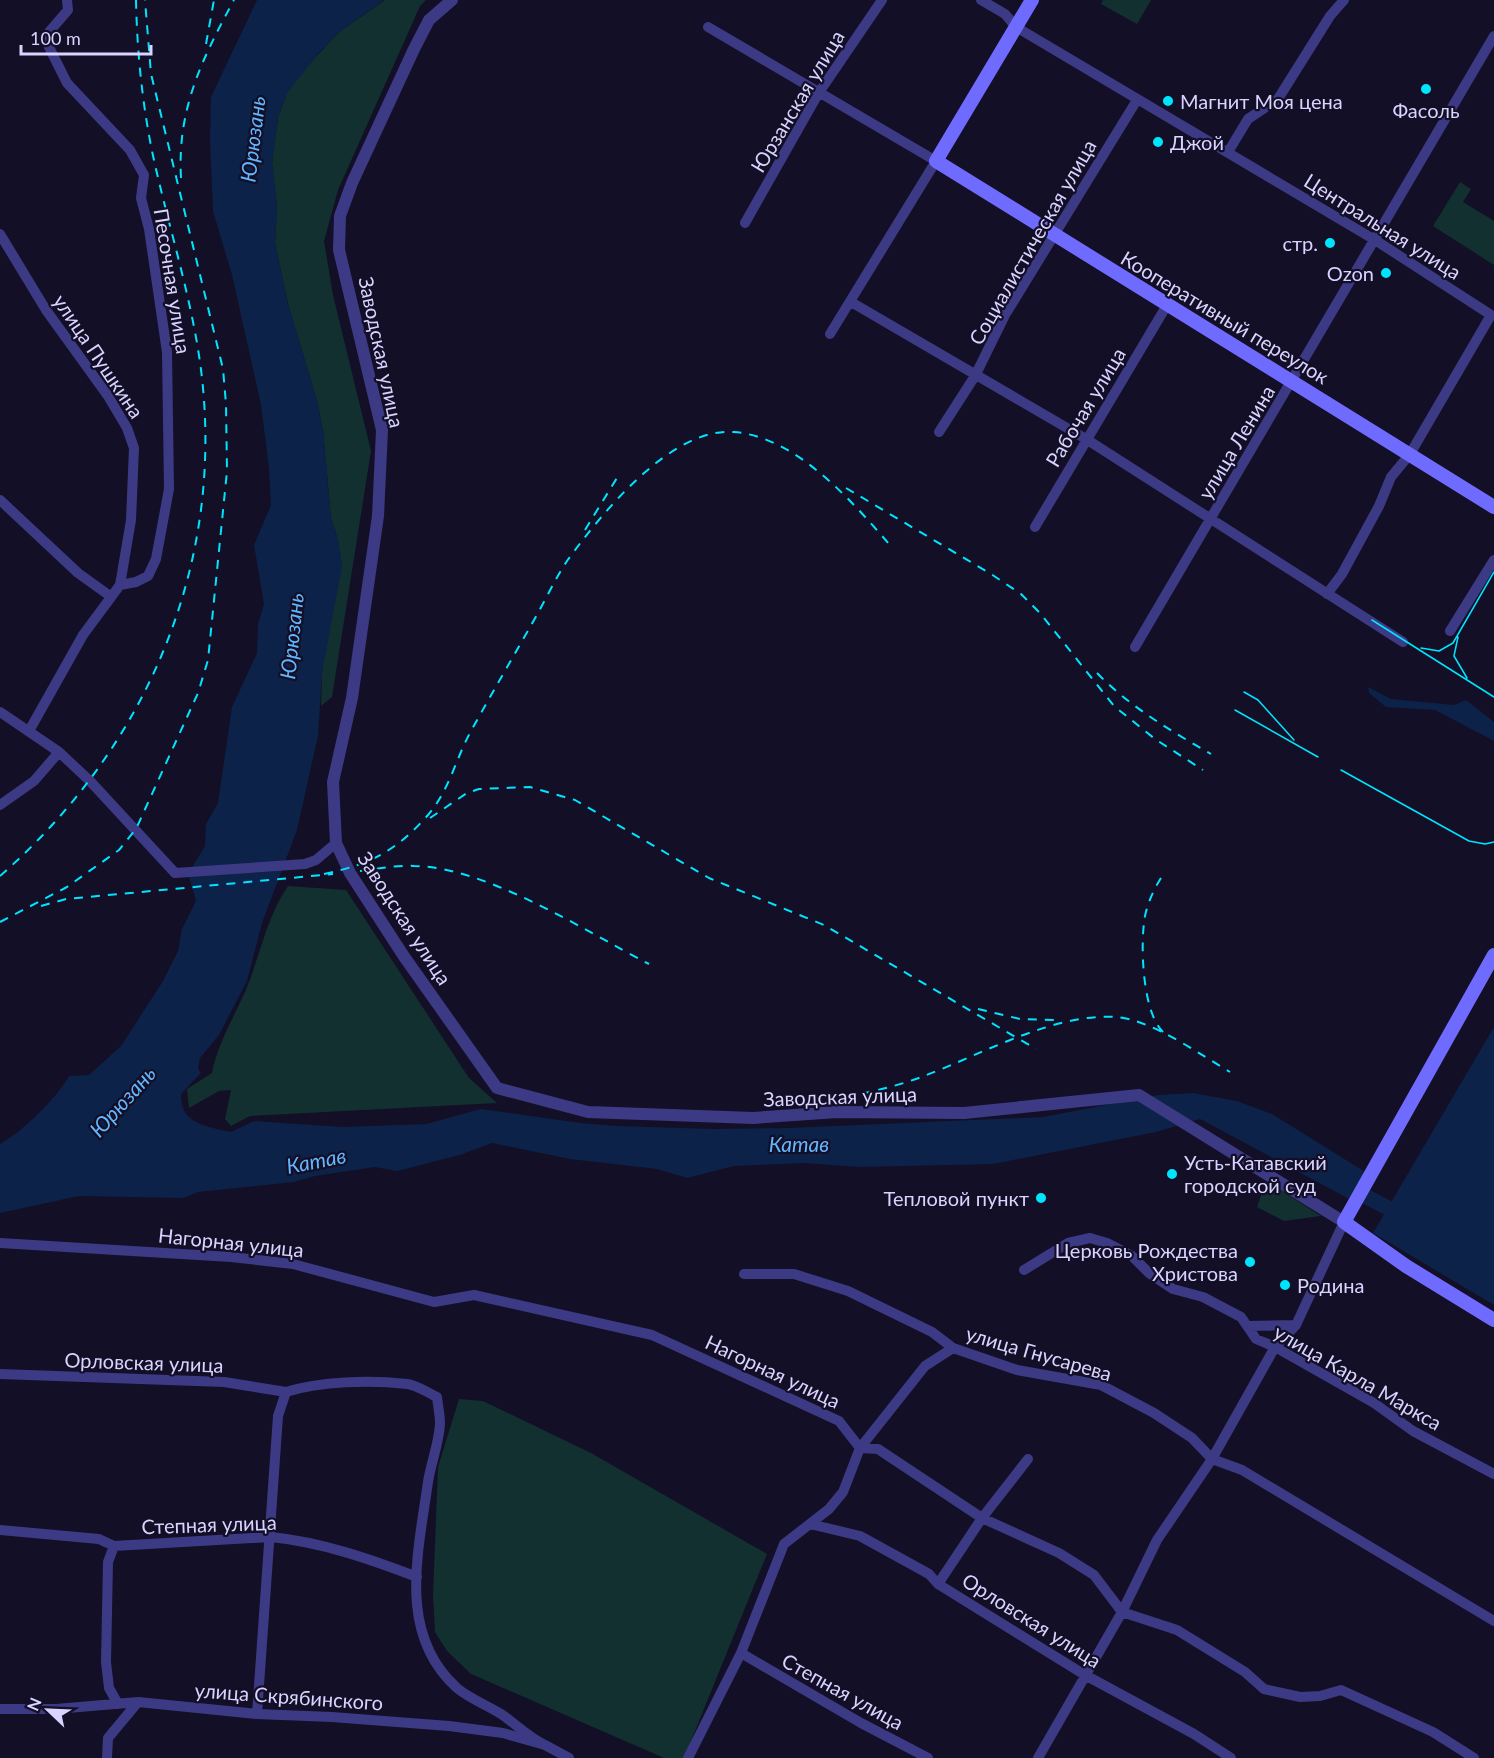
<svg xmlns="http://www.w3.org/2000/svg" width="1494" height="1758" font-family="Lato,sans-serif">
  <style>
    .green { fill: #12302f }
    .water { fill: #0c2248 }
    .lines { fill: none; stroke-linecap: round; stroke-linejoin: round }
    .river { stroke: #0c2248; stroke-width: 15 }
    .minor { stroke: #3d3a85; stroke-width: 10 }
    .tertiary { stroke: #3d3a85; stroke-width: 12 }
    .secondary { stroke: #6f6bff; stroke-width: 14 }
    .tram { stroke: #00e5ff; stroke-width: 1.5 }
    .rail { stroke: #00e5ff; stroke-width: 2; stroke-dasharray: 9 8; stroke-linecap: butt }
    .poi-dot { fill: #00e5ff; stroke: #130f26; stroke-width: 2 }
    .labels { text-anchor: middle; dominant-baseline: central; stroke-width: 4.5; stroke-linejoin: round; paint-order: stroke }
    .street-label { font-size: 20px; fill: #d9d4ff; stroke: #130f26 }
    .poi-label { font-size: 20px; fill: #d9d4ff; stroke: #130f26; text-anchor: start }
    .water-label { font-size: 21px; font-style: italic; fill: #62b6ff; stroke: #130f26 }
  </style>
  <rect width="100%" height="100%" fill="#130f26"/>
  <!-- green -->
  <path class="green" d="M385 0H426L420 6 338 190 324 241 333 295 371 451 332 697 321 706 322 673 339 543 331 518 323 431 317 401 288 304 275 243 277 207 272 163 278 117 287 93 300 74 339 32Z
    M1103 0H1151L1137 24 1101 4Z
    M1460 182 1471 189 1463 202 1494 221V265L1433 226Z
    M288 886 346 890 469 1078 497 1103 250 1116 231 1126 225 1119 231 1090 219 1091 189 1108 187 1089 212 1073C218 1043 233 1019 245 992 260 957 266 918 288 886Z
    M1266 1181 1321 1216 1284 1221 1257 1207Z
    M459 1399 483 1401 591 1453 767 1554 684 1758H664L471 1674 447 1651 435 1632 433 1595 438 1467Z"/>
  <!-- water -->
  <path class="water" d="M257 0H384L339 32 317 55 287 93 278 117 272 163 277 207 275 243 288 304 317 401 323 431 331 518 339 543 342 566 322 673 318 736 297 830 262 923 247 981 219 1035 200 1058 198 1069 201 1073 181 1094C180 1124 206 1126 231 1132L254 1121 343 1127 426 1124 481 1109 580 1123 618 1126 713 1129 789 1128 1043 1117 1158 1095 1193 1093 1237 1101 1272 1114 1367 1173 1351 1200 1200 1119 1156 1132 993 1164 859 1167 804 1163 734 1166 687 1178 657 1169 570 1159 492 1143 460 1155 397 1171 375 1167 315 1176 294 1182 198 1192 183 1198 79 1196 0 1213V1144C23 1131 56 1099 69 1076L89 1075 121 1046 163 981 178 951 182 929 196 901 188 874 205 846 206 824 218 803 232 707 257 653 258 624 264 604 254 545 271 505 269 468 261 405 232 275 213 211 210 140 211 97Z
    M1368 687 1391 699 1454 705 1466 700 1494 722V741L1435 710 1386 707 1369 693Z
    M1494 1027V1305L1373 1233Z"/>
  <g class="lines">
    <!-- river -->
    <path class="river" d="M1350 1188 1405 1217"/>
    <!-- minor -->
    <path class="minor" d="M67 0 68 10 49 32 48 45 67 83 130 150 144 175 141 198 149 229 167 352 169 489 156 559 148 576 136 582 120 585
      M981 0 1005 14 1016 27 1375 240 1491 315 1410 454 1391 477 1379 506 1342 574 1327 594
      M708 27 936 161 830 334
      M1228 152 1248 119 1278 99 1330 16 1344 0
      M745 223 818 94 882 0
      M0 234 46 310 108 396 127 428 134 448 131 520 120 585 83 635 29 731
      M851 302 1086 439 1403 642
      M939 432 975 376 1005 315 1137 100
      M0 500 78 573 110 596
      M1035 527 1167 305
      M1450 631 1494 560
      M1135 647 1494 36
      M0 712 59 752 90 781 175 873 305 864 316 860 336 843
      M0 805 34 781 59 752
      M0 1243 231 1257 293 1264 434 1302 474 1295 652 1335 839 1421 860 1448 878 1449 982 1518 1059 1553 1094 1575 1122 1612 1177 1630 1245 1672 1264 1689 1300 1697 1320 1696 1341 1690 1433 1732 1474 1758
      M1024 1270 1068 1243 1090 1238 1107 1243 1132 1256 1149 1273 1173 1289 1203 1297 1241 1317 1256 1339 1275 1347 1374 1403 1413 1431 1494 1474
      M744 1274H794L848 1291 932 1332 953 1348 1017 1370 1101 1385 1154 1413 1192 1438 1212 1459 1242 1470 1494 1621
      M1249 1326 1296 1325
      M0 1374 224 1382 286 1392
      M810 1524 860 1536 929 1574 938 1584 1085 1675 1194 1734 1231 1758
      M0 1530 99 1539 114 1546 271 1537C321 1542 370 1559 417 1577
      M114 1546 108 1562 106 1662 109 1688 118 1704
      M938 1584 982 1518 1028 1459
      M741 1653 861 1723 928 1758
      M0 1709H56L138 1702 257 1714 332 1717 449 1726 503 1733 545 1745 569 1758
      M257 1714 278 1416 286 1392C321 1381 370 1380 407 1384 417 1385 428 1393 437 1397 438 1406 440 1415 440 1424 439 1443 431 1463 428 1482 418 1554 397 1634 457 1688 470 1699 487 1705 501 1714 516 1724 528 1737 545 1745
      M107 1758 108 1738 138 1702
      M688 1758 741 1653 784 1544 829 1509 843 1492 860 1448 925 1366 953 1348
      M1038 1758 1122 1612 1157 1540 1212 1459 1275 1347 1296 1325 1344 1222"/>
    <!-- tertiary -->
    <path class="tertiary" d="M452 0 429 20 414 49 352 183 340 216 339 250 382 430 378 516 352 698 333 782 336 843 350 873 403 955 497 1088 588 1112 753 1118 837 1112 964 1113 1139 1095 1344 1222"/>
    <!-- secondary -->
    <path class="secondary" d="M1032 0 936 161 1494 507
      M1494 955 1344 1222 1406 1266 1494 1320"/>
    <!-- tram -->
    <path class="tram" d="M1372 620 1494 697
      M1458 637 1454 656 1467 678
      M1421 648 1439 651 1453 643 1494 572
      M1244 692 1258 700 1294 740
      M1235 710 1318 757
      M1341 770 1469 841 1485 844 1494 842"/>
    <!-- rail -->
    <path class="rail" d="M206 44 214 0
      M181 178C177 109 202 59 234 0
      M846 488 991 574 1021 594 1040 613 1114 706 1155 739 1203 770
      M585 530 620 473
      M1097 673C1130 707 1171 731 1211 754
      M430 818 467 793 479 789 530 787 575 800 709 878 824 925 1036 1049
      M360 871C377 869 396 865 414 866 487 867 585 931 649 964
      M324 874C371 864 396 851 428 815 449 791 456 758 471 731 492 693 513 657 534 620 545 601 555 579 567 561 601 514 671 427 734 432 796 437 851 500 889 544
      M0 876C152 743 231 551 198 349 187 282 166 217 152 151 142 101 137 51 136 0
      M1161 878C1154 889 1148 902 1145 916 1140 943 1142 1012 1163 1032
      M41 906 66 899 333 874
      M0 922 67 887 119 850 136 829 198 693 208 660 227 471 226 404 223 369 151 74 145 0
      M978 1009 1020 1019 1058 1020
      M845 1097C871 1092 898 1086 924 1076 980 1055 1054 1013 1115 1017 1151 1019 1199 1054 1230 1072"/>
  </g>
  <!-- markers -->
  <g class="poi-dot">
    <circle cx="1426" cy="89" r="6"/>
    <circle cx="1168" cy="101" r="6"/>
    <circle cx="1158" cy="142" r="6"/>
    <circle cx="1330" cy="243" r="6"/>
    <circle cx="1386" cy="273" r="6"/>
    <circle cx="1172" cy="1174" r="6"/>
    <circle cx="1041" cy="1198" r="6"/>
    <circle cx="1250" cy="1262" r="6"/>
    <circle cx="1285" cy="1285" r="6"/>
  </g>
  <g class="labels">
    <!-- street labels -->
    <g class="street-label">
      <text transform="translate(797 101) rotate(-59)">Юрзанская улица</text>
      <text transform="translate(1383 226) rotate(32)">Центральная улица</text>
      <text transform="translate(1032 242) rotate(-60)">Социалистическая улица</text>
      <text transform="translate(173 281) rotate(81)">Песочная улица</text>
      <text transform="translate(1225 317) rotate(31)">Кооперативный переулок</text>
      <text transform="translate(382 352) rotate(78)">Заводская улица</text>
      <text transform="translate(99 356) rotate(56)">улица Пушкина</text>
      <text transform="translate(1085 407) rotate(-59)">Рабочая улица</text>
      <text transform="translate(1236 442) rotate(-59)">улица Ленина</text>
      <text transform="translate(405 918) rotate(57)">Заводская улица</text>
      <text transform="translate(840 1096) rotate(-2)">Заводская улица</text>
      <text transform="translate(231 1242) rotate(6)">Нагорная улица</text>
      <text transform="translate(1039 1353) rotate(16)">улица Гнусарева</text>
      <text transform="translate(144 1362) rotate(2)">Орловская улица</text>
      <text transform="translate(773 1371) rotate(25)">Нагорная улица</text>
      <text transform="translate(1358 1377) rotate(30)">улица Карла Маркса</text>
      <text transform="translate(209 1524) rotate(-2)">Степная улица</text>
      <text transform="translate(1032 1620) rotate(32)">Орловская улица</text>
      <text transform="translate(843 1691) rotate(29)">Степная улица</text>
      <text transform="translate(289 1696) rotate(4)">улица Скрябинского</text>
    </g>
    <!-- poi labels -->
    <g class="poi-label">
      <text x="1180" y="101">Магнит Моя цена</text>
      <text x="1426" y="110" text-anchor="middle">Фасоль</text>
      <text x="1170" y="142">Джой</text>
      <text x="1318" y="243" text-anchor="end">стр.</text>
      <text x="1374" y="273" text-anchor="end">Ozon</text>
      <text x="1184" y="1162">Усть-Катавский<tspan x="1184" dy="23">городской суд</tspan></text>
      <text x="1029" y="1198" text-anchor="end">Тепловой пункт</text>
      <text x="1238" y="1250" text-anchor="end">Церковь Рождества<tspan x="1238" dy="23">Христова</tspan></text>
      <text x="1297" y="1285">Родина</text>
    </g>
    <!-- water labels -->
    <g class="water-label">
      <text transform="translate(252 139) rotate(-83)">Юрюзань</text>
      <text transform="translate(291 636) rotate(-84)">Юрюзань</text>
      <text transform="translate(122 1101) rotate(-48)">Юрюзань</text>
      <text x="799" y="1143">Катав</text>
      <text transform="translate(316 1160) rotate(-11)">Катав</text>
    </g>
  </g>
  <!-- north arrow -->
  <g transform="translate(48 1710) rotate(293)" stroke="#130f26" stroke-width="4.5" paint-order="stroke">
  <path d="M0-4.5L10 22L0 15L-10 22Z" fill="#d9d4ff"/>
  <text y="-9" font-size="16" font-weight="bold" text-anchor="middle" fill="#d9d4ff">N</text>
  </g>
  <!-- scale -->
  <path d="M21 45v9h130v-9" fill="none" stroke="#d9d4ff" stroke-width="3"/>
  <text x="30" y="45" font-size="18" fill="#d9d4ff" stroke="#130f26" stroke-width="4.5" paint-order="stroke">100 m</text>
</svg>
